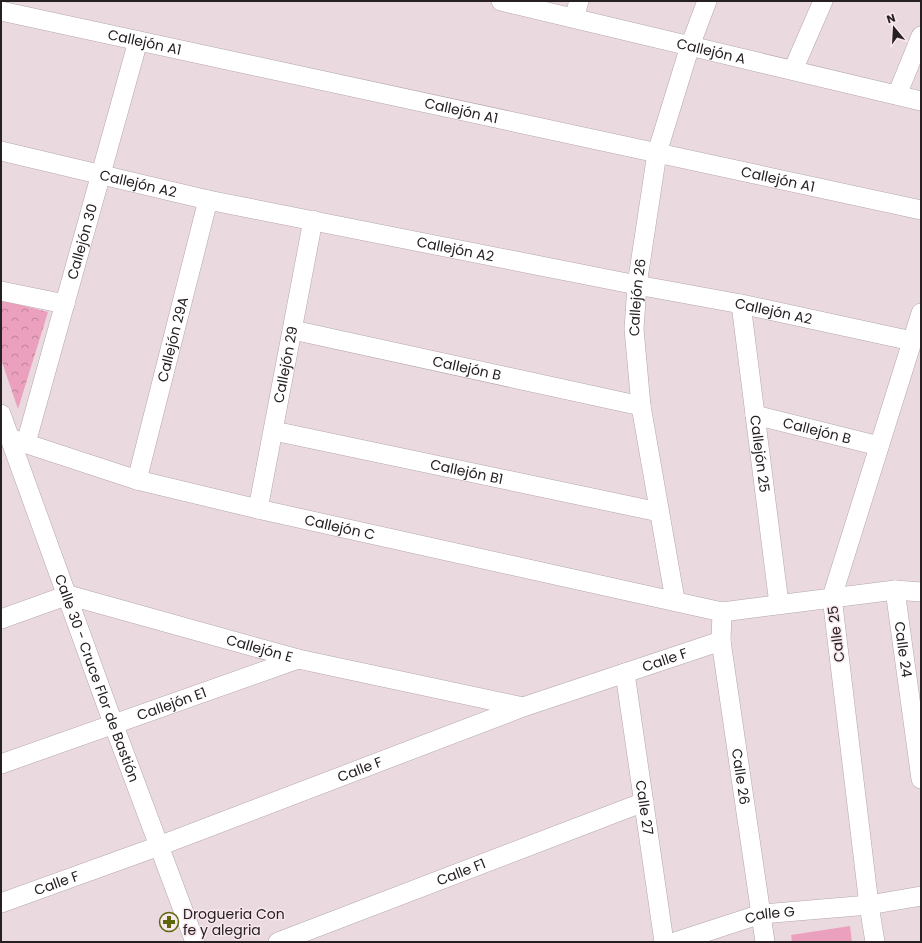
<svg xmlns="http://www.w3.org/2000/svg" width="922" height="943" font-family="Poppins,sans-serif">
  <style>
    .park { fill: url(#park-crowns) }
    .pitch { fill: #eba0bd }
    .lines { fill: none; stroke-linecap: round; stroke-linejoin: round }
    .minor-casing { stroke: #b5a6ab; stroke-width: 20 }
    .minor { stroke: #fff; stroke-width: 19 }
    .labels { text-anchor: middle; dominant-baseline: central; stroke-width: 3; stroke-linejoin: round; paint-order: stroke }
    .street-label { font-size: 14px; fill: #262022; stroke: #f8e7ed }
    .poi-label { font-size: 14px; fill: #262022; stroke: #f8e7ed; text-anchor: start }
  </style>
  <defs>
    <pattern id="park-crowns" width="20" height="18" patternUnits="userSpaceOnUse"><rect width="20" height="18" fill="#eba0bd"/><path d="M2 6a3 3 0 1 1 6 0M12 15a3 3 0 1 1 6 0" fill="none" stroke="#be8299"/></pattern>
  </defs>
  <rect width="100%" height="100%" fill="#eadae0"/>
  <!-- park -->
  <path class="park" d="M1 300 48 312 18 409 1 359Z"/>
  <!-- pitch -->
  <path class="pitch" d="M850 926 852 942H792L791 935Z"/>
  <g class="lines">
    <defs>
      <g id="minor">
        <path id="s1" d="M501 1 921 101"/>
        <path id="s2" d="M1 11 921 210"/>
        <path d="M574 18 579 1"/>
        <path d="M793 70 823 1"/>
        <path d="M897 95 921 36"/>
        <path id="s3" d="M1 151 208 200 637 285 741 304 912 341"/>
        <path d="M1 291 65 304"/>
        <path id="s4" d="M741 304 779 604"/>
        <path id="s5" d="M293 330 641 406"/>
        <path id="s6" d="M1 414 113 723 195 942"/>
        <path id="s7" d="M755 415 879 446"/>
        <path id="s8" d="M274 431 659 512"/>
        <path id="s9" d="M9 438 137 480 258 509 722 612 895 590 921 592"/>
        <path id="s10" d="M26 443 138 41"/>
        <path id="s11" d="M137 480 208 200"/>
        <path id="s12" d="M258 509 313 220"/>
        <path id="s13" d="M895 590 921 779"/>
        <path id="s14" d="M675 600 641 406 634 329 637 285 657 153 690 46 707 1"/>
        <path id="s15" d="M722 612 721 641 765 942"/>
        <path id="s16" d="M1 619 68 595 298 659 523 707"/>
        <path id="s17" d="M625 673 664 942"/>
        <path id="s18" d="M1 764 298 659"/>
        <path id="s19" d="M1 903 159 846 523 707 721 641"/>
        <path id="s20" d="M278 942 644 802"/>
        <path id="s21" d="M675 942 761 914 869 905 921 896"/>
        <path d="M875 942 869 905 832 597 921 313"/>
      </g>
    </defs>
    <!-- minor casing -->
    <use href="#minor" class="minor-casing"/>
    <!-- minor -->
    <use href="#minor" class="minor"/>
  </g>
  <!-- icons -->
  <defs>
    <symbol id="pharmacy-ring" viewBox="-11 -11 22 22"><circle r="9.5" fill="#f8e7ed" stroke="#5e670a" stroke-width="1.5"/><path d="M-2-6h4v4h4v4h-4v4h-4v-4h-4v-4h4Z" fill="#5e670a"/></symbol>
  </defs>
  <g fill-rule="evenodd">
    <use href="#pharmacy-ring" x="158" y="911" width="22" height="22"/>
  </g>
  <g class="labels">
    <!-- street labels -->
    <g class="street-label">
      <text stroke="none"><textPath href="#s2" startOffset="147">Callejón A1</textPath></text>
      <text stroke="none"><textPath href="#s1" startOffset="216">Callejón A</textPath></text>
      <text stroke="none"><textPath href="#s2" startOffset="471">Callejón A1</textPath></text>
      <text stroke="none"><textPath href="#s2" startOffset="795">Callejón A1</textPath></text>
      <text stroke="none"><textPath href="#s3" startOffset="141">Callejón A2</textPath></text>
      <text stroke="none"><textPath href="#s10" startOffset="209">Callejón 30</textPath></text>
      <text stroke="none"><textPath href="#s3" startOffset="465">Callejón A2</textPath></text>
      <text stroke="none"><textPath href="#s14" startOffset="306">Callejón 26</textPath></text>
      <text stroke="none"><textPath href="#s3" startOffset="789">Callejón A2</textPath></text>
      <text stroke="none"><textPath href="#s11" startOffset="145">Callejón 29A</textPath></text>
      <text stroke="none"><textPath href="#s12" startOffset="147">Callejón 29</textPath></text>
      <text stroke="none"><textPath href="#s5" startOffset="178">Callejón B</textPath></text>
      <text stroke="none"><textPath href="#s7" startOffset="64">Callejón B</textPath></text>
      <text stroke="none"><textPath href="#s4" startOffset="151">Callejón 25</textPath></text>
      <text stroke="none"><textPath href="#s8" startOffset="197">Callejón B1</textPath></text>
      <text stroke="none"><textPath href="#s9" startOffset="343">Callejón C</textPath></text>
      <text transform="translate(836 634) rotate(-97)">Calle 25</text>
      <text stroke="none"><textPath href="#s16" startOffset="270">Callejón E</textPath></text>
      <text stroke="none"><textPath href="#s13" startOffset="60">Calle 24</textPath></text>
      <text stroke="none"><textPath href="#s19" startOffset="707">Calle F</textPath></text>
      <text stroke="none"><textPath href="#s6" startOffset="281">Calle 30 - Cruce Flor de Bastión</textPath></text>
      <text stroke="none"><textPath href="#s18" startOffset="181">Callejón E1</textPath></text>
      <text stroke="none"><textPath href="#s19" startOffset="383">Calle F</textPath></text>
      <text stroke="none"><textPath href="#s15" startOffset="166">Calle 26</textPath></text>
      <text stroke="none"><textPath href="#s17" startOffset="136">Calle 27</textPath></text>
      <text stroke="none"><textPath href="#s20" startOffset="196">Calle F1</textPath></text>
      <text stroke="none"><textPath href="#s19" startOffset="59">Calle F</textPath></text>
      <text stroke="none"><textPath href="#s21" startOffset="99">Calle G</textPath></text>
    </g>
    <!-- poi labels -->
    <g class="poi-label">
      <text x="183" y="914">Drogueria Con<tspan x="183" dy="16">fe y alegria</tspan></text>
    </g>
  </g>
  <!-- border -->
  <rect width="922" height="943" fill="none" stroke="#262022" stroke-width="4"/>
  <!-- north arrow -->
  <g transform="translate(894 28) rotate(342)" stroke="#f8e7ed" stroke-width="3" paint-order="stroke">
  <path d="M0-3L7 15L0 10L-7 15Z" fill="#262022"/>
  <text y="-6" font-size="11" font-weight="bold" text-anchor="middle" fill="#262022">N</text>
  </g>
</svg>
